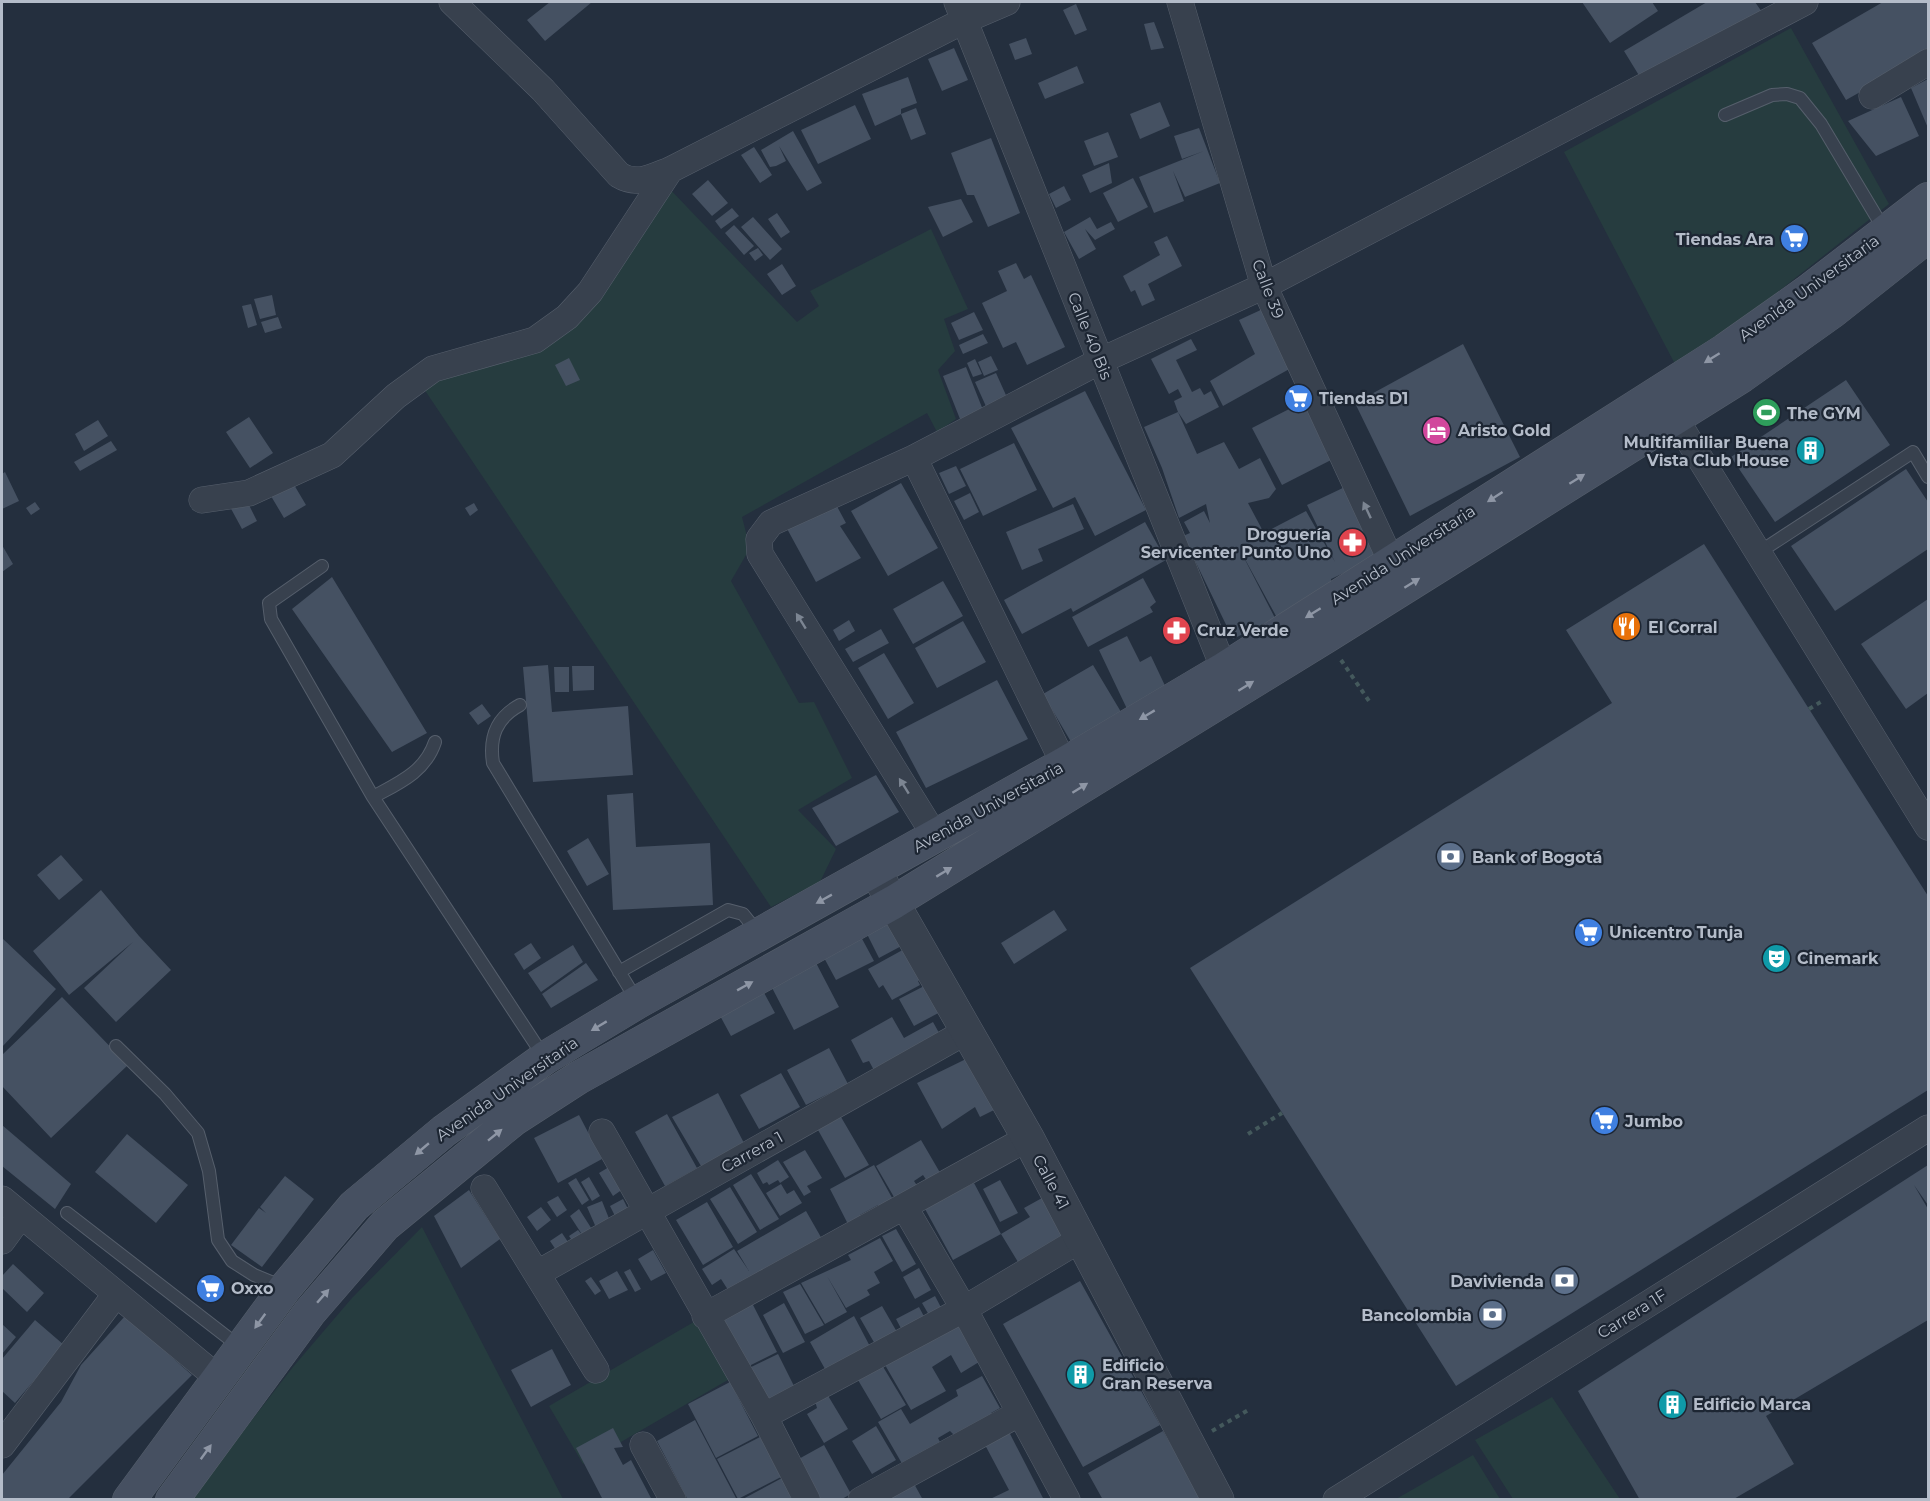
<svg xmlns="http://www.w3.org/2000/svg" width="1930" height="1501" font-family="Montserrat,sans-serif">
  <style>
    .green { fill: #263c3f }
    .building { fill: #455162 }
    .lines { fill: none; stroke-linecap: round; stroke-linejoin: round }
    .service-casing { stroke: #565f6c; stroke-width: 14 }
    .minor-casing { stroke: #565f6c; stroke-width: 27 }
    .tertiary-casing { stroke: #565f6c; stroke-width: 33 }
    .secondary-casing { stroke: #565f6c; stroke-width: 34 }
    .path { stroke: #44595c; stroke-width: 4; stroke-dasharray: 4.5 4.5; stroke-linecap: butt }
    .service { stroke: #38414e; stroke-width: 12 }
    .minor { stroke: #38414e; stroke-width: 26 }
    .tertiary { stroke: #38414e; stroke-width: 32 }
    .secondary { stroke: #465061; stroke-width: 33 }
    .oneway { fill: #8e96a5 }
    .oneway2 { fill: #7c8592 }
    .labels { text-anchor: middle; dominant-baseline: central; stroke-width: 4.5; stroke-linejoin: round; paint-order: stroke }
    .poi-label { font-size: 16px; font-weight: bold; fill: #b4bcc9; stroke: #1d2633; text-anchor: start }
    .street-label { font-size: 16px; fill: #b4bcc9; stroke: #1d2633 }
  </style>
  <rect width="100%" height="100%" fill="#242f3e"/>
  <!-- green -->
  <path class="green" d="M1791 28 1889 204 1760 306 1676 366 1564 152Z
    M665 184 797 322 819 306 810 291 931 229 968 309 944 319 955 351 938 370 956 419 937 432 927 413 742 517 750 548 731 581 799 703 814 702 852 778 798 810 836 849 820 882 771 907 424 389 442 375 581 316Z
    M422 1227 563 1499 190 1500 293 1367 352 1298Z
    M699 1319 733 1377 583 1464 549 1406Z
    M1552 1397 1620 1499H1513L1475 1440Z
    M1473 1455 1500 1499H1396Z"/>
  <!-- building -->
  <path class="building" d="M550 2H592L545 41 527 20Z
    M1582 2H1652L1658 11 1610 43Z
    M1707 2H1755L1762 12 1643 82 1624 51Z
    M1883 2H1928V54L1846 100 1812 43Z
    M1076 4 1087 30 1075 35 1063 10Z
    M1154 22 1164 48 1151 50 1144 24Z
    M1026 38 1032 54 1015 60 1009 44Z
    M954 48 968 80 942 91 928 59Z
    M1077 66 1084 83 1045 99 1038 83Z
    M908 77 917 103 901 109V114L916 108 926 134 911 140 901 114 875 126 862 94Z
    M1928 79V128L1911 88Z
    M1901 97 1919 136 1876 156 1848 121Z
    M1160 102 1170 126 1140 139 1130 114Z
    M855 105 871 139 818 164 801 130Z
    M1199 128 1220 183 1185 197 1173 171 1184 201 1154 213 1139 177 1204 151 1182 159 1174 136Z
    M793 131 822 183 807 191 779 146 786 161 776 166 770 167 761 150Z
    M1108 132 1118 157 1094 166 1084 141Z
    M991 138 1020 213 988 227 974 195H967L951 153Z
    M754 147 772 175 760 183 741 155Z
    M1109 163 1112 183 1090 193 1082 175Z
    M1133 178 1148 207 1118 222 1103 193Z
    M708 180 728 203 712 216 692 194Z
    M1064 186 1071 200 1056 208 1049 194Z
    M961 199 973 222 943 237 928 207Z
    M732 208 739 216 721 229 715 221Z
    M777 213 790 232 781 238 768 219Z
    M753 217 782 249 770 260 741 227Z
    M1090 217 1097 229 1111 222 1115 229 1095 240 1085 229 1096 249 1079 259 1064 232Z
    M734 225 754 246 744 255 725 233Z
    M1167 236 1182 266 1148 284 1155 300 1142 306 1135 290 1131 292 1123 276 1160 255 1154 242Z
    M758 248 763 255 755 261 749 253Z
    M1016 263 1024 279 1031 275 1065 347 1027 365 1016 342 1003 348 982 303 1007 291 998 271Z
    M782 264 796 286 782 295 767 274Z
    M272 295 276 315 260 319 254 299Z
    M251 304 257 325 248 328 242 306Z
    M1265 308 1293 367 1223 406 1210 381 1255 354 1239 320Z
    M974 312 983 330 959 340 951 323Z
    M278 317 282 328 265 333 261 322Z
    M983 334 988 343 963 354 959 345Z
    M1191 339 1197 350 1176 360 1192 392 1200 388 1204 395 1211 391 1219 407 1186 424 1178 412 1197 454 1224 442 1239 469 1260 458 1276 489 1269 498 1248 503 1264 533 1306 511 1335 562 1307 505 1347 486 1380 556 1331 579V589L1282 627 1240 550 1275 618 1233 639 1183 536 1190 533 1184 522 1204 511 1210 523 1206 504 1179 518 1162 468 1144 427 1178 412 1174 401 1182 397 1178 389 1169 394 1151 359Z
    M1463 344 1520 457 1410 516 1355 403Z
    M991 356 998 370 984 376 978 362Z
    M569 358 580 380 566 386 555 365Z
    M975 359 982 374 973 377 967 363Z
    M966 367 983 410 960 419 943 376Z
    M996 373 1010 404 989 413 975 382Z
    M1846 380 1890 445 1775 522 1731 457Z
    M1085 391 1146 510 1095 536 1075 497 1053 508 1011 428Z
    M1303 402 1333 459 1282 485 1252 428Z
    M249 417 273 453 250 468 226 432Z
    M98 420 108 436 84 451 75 434Z
    M111 441 117 450 80 471 74 462Z
    M1014 443 1037 490 983 516 960 469Z
    M956 466 966 486 949 494 939 473Z
    M1906 469 1928 502V549L1835 611 1791 546Z
    M5 472 19 501 2 509V474Z
    M290 478 306 505 284 518 268 491Z
    M901 483 938 548 888 576 851 511Z
    M970 493 979 512 964 520 954 501Z
    M245 497 257 521 242 529 229 505Z
    M833 499 846 523 840 526 861 558 816 582 785 525Z
    M35 502 40 509 31 515 26 508Z
    M474 503 478 510 470 516 465 508Z
    M1073 504 1084 529 1038 549 1043 561 1022 570 1006 532Z
    M1145 522 1166 560 1073 612 1071 608 1022 634 1004 600Z
    M1704 544 1928 896V1090L1456 1386 1190 968 1612 703 1566 630Z
    M2 545 13 564 2 572Z
    M332 577 427 733 392 752 292 609Z
    M1143 578 1156 602 1150 607 1153 612 1088 647 1072 617Z
    M943 581 963 616 913 644 893 609Z
    M1928 599V693L1906 709 1861 644Z
    M849 620 855 631 839 641 833 630Z
    M963 621 986 662 937 688 915 648Z
    M881 629 889 643 853 662 845 649Z
    M1127 636 1140 662 1151 656 1168 692 1128 711 1099 650Z
    M884 653 914 703 888 719 858 668Z
    M548 665 552 712 628 706 633 775 533 782 523 667Z
    M1093 665 1127 722 1074 747 1043 694Z
    M572 666H594V690L573 691Z
    M554 667H569V692H555Z
    M997 680 1028 739 926 788 896 732Z
    M482 704 491 716 478 725 469 713Z
    M876 775 899 812 836 846 812 808Z
    M633 793 636 847 710 843 713 905 613 910 607 795Z
    M588 838 609 874 587 886 567 851Z
    M61 855 83 880 59 900 37 875Z
    M101 890 139 936 171 970 116 1022 84 988 133 942 69 995 33 951Z
    M1054 910 1067 930 1014 964 1001 943Z
    M893 917 907 943 879 958 866 932Z
    M860 935 874 961 836 980 822 954Z
    M2 938 56 989 2 1047Z
    M531 943 541 958 524 970 514 954Z
    M573 945 583 962 541 992 528 973Z
    M908 947 924 977 918 981 920 985 892 1000 883 985 879 988 868 969Z
    M814 959 839 1007 794 1030 769 982Z
    M586 963 598 980 551 1008 542 994Z
    M930 983 944 1010 914 1026 899 999Z
    M762 989 775 1013 731 1036 718 1012Z
    M62 997 128 1065 51 1138 2 1086V1055Z
    M892 1017 904 1038 933 1022 943 1040 877 1076 869 1061 863 1063 851 1040Z
    M829 1048 848 1084 806 1105 787 1070Z
    M966 1059 998 1108 980 1117 975 1107 942 1129 917 1083Z
    M781 1073 800 1107 759 1129 740 1095Z
    M718 1093 744 1143 701 1166 672 1117Z
    M667 1114 697 1168 665 1186 635 1132Z
    M579 1115 602 1159 558 1183 534 1138Z
    M841 1117 869 1165 845 1178 818 1130Z
    M2 1125 71 1184 55 1209 2 1166Z
    M127 1134 188 1185 156 1223 95 1172Z
    M921 1140 942 1176 929 1184 923 1175 914 1181 918 1187 898 1204 876 1166Z
    M805 1150 822 1178 807 1186 811 1192 804 1196 783 1162Z
    M778 1160 789 1177 780 1183 778 1180 769 1185 767 1182 763 1184 757 1173Z
    M874 1165 896 1205 882 1212 878 1205 860 1215 864 1223 851 1230 830 1189Z
    M1928 1165V1205L1914 1185 1928 1209V1320L1766 1416 1794 1464 1732 1500H1640L1578 1391Z
    M609 1167 623 1189 613 1196 599 1173Z
    M751 1174 779 1219 760 1230 733 1185Z
    M285 1176 314 1199 262 1267 231 1245 259 1208 266 1213 260 1207Z
    M589 1177 600 1196 592 1201 581 1182Z
    M576 1178 589 1200 582 1205 568 1183Z
    M1000 1180 1018 1213 1000 1222 983 1189Z
    M974 1183 1001 1234 953 1260 925 1209Z
    M781 1184 787 1194 794 1190 802 1203 780 1216 766 1193Z
    M730 1187 757 1232 738 1244 710 1199Z
    M469 1190 500 1239 461 1268 434 1216Z
    M558 1196 567 1210 557 1217 547 1202Z
    M1042 1198 1067 1241 1021 1267 1001 1234 1030 1217 1024 1208Z
    M623 1199 632 1217 619 1224 610 1206Z
    M602 1201 612 1226 598 1232 587 1207Z
    M707 1202 733 1247 703 1265 676 1220Z
    M541 1207 551 1220 537 1231 527 1217Z
    M579 1209 595 1234 575 1245 569 1236 578 1230 583 1236 570 1216Z
    M806 1211 822 1239 730 1293 721 1279 712 1285 702 1269 734 1249 749 1271 737 1251Z
    M896 1229 916 1264 902 1272 882 1236Z
    M562 1233 570 1245 558 1253 550 1241Z
    M880 1238 893 1261 874 1272 880 1283 867 1290 870 1295 846 1308 827 1276 847 1312 825 1324 801 1283 851 1260 848 1255Z
    M653 1250 666 1273 651 1281 638 1259Z
    M13 1264 44 1293 27 1312 2 1288V1276Z
    M919 1268 931 1290 915 1299 903 1277Z
    M630 1269 641 1289 635 1292 624 1272Z
    M617 1271 628 1290 609 1299 599 1281Z
    M591 1277 601 1291 595 1295 585 1281Z
    M1080 1281 1160 1425 1083 1467 1003 1324Z
    M800 1284 824 1325 805 1334 783 1292Z
    M935 1296 945 1315 933 1322 922 1303Z
    M752 1303 777 1352 747 1367 720 1321Z
    M784 1303 805 1342 783 1353 763 1315Z
    M882 1306 901 1339 879 1351 860 1318Z
    M919 1307 928 1324 905 1336 896 1319Z
    M125 1316 192 1375 67 1500H2V1475L61 1402 81 1365Z
    M854 1316 874 1354 830 1378 810 1342Z
    M954 1318 979 1362 961 1373 951 1355 943 1360 932 1367 946 1391 911 1410 881 1358Z
    M35 1320 64 1345 15 1403 2 1391V1359Z
    M2 1324 16 1337 2 1354Z
    M552 1349 571 1385 531 1407 511 1370Z
    M778 1354 797 1392 767 1407 747 1369Z
    M882 1365 906 1405 881 1419 858 1380Z
    M982 1376 1000 1408 991 1413 996 1423 954 1435 950 1431 938 1438 943 1448 904 1467 878 1422 901 1409 910 1424 958 1396 956 1390Z
    M730 1382 758 1436 716 1458 688 1404Z
    M827 1394 848 1429 824 1443 807 1414 817 1408 815 1401Z
    M695 1420 737 1500H688L657 1441Z
    M876 1426 896 1460 872 1474 852 1441Z
    M613 1428 623 1447 614 1448 623 1465 631 1460 652 1500H603L576 1448Z
    M1008 1430 1044 1500H988L1009 1490 984 1443Z
    M1163 1431 1202 1500H1103L1088 1473Z
    M760 1437 781 1477 738 1499 717 1459Z
    M824 1445 851 1494 840 1500H816L795 1461Z
    M782 1478 792 1500H741Z
    M912 1480 923 1500H876Z"/>
  <g class="lines">
    <defs>
      <path id="service" d="M1725 115 1772 95 1787 94 1800 98 1821 124 1885 231
        M1758 553 1913 452 1928 477
        M322 566 269 603 271 619 373 797 544 1057
        M520 705C496 718 489 737 493 763L637 1001
        M373 797C399 783 425 772 435 742
        M619 972 728 910 743 914 759 934
        M116 1046 165 1094 198 1133 209 1171 218 1240 232 1261 254 1275 283 1287
        M67 1213 240 1347"/>
      <path id="minor" d="M452 2 543 90 619 175C637 186 652 177 670 170L965 20 1007 2
        M957 2 1224 669
        M1180 2 1264 286 1392 563
        M1872 96 1928 62
        M1675 418 1928 827
        M914 458 1064 764
        M202 500 249 493 332 455 396 396 433 369 535 340 567 317 590 292 670 170
        M935 836 760 554 759 539 771 523 914 458 1100 361 1264 286 1805 2
        M602 1132 764 1416 807 1500
        M484 1188 596 1370
        M2 1199 218 1378
        M905 1208 964 1309 1067 1500
        M2 1241 21 1215
        M538 1273 967 1031
        M705 1316 1028 1138
        M764 1416 964 1309 1081 1239
        M2 1445 116 1294
        M643 1445 673 1500
        M861 1500 1018 1414
        M1336 1500 1928 1128"/>
      <path id="tertiary" d="M875 871 1028 1138 1218 1500"/>
      <path id="secondary" d="M129 1500 285 1288 354 1206 444 1131 545 1058 638 1002 1064 764 1224 669 1725 350 1807 292 1928 199
        M172 1500 310 1312 385 1225 513 1120 578 1078 894 902 1327 636 1742 376 1832 312 1928 236"/>
    </defs>
    <!-- service casing -->
    <use href="#service" class="service-casing"/>
    <!-- minor casing -->
    <use href="#minor" class="minor-casing"/>
    <!-- tertiary casing -->
    <use href="#tertiary" class="tertiary-casing"/>
    <!-- secondary casing -->
    <use href="#secondary" class="secondary-casing"/>
    <!-- path -->
    <path class="path" d="M1341 660 1371 704
      M1809 709 1824 700
      M1248 1134 1282 1113
      M1212 1431 1250 1409"/>
    <!-- service -->
    <use href="#service" class="service"/>
    <!-- minor -->
    <use href="#minor" class="minor"/>
    <!-- tertiary -->
    <use href="#tertiary" class="tertiary"/>
    <!-- secondary -->
    <use href="#secondary" class="secondary"/>
  </g>
  <!-- one-way arrows -->
  <defs><path id="oneway-solid" d="M-6-.8H1V-3.2L6.5 0L1 3.2V.8H-6Z" transform="scale(1.5)"/></defs>
  <g class="oneway">
    <use href="#oneway-solid" transform="translate(1712 358) rotate(148)"/>
    <use href="#oneway-solid" transform="translate(1577 479) rotate(-32)"/>
    <use href="#oneway-solid" transform="translate(1495 497) rotate(147)"/>
    <use href="#oneway-solid" transform="translate(1412 583) rotate(-32)"/>
    <use href="#oneway-solid" transform="translate(1313 613) rotate(148)"/>
    <use href="#oneway-solid" transform="translate(1246 686) rotate(-32)"/>
    <use href="#oneway-solid" transform="translate(1147 715) rotate(149)"/>
    <use href="#oneway-solid" transform="translate(1080 788) rotate(-32)"/>
    <use href="#oneway-solid" transform="translate(944 872) rotate(-31)"/>
    <use href="#oneway-solid" transform="translate(824 899) rotate(151)"/>
    <use href="#oneway-solid" transform="translate(745 986) rotate(-29)"/>
    <use href="#oneway-solid" transform="translate(599 1026) rotate(149)"/>
    <use href="#oneway-solid" transform="translate(495 1135) rotate(-39)"/>
    <use href="#oneway-solid" transform="translate(422 1149) rotate(140)"/>
    <use href="#oneway-solid" transform="translate(323 1296) rotate(-49)"/>
    <use href="#oneway-solid" transform="translate(260 1321) rotate(126)"/>
    <use href="#oneway-solid" transform="translate(206 1452) rotate(-54)"/>
  </g>
  <g class="oneway2">
    <use href="#oneway-solid" transform="translate(1367 510) rotate(-115)"/>
    <use href="#oneway-solid" transform="translate(801 621) rotate(-122)"/>
    <use href="#oneway-solid" transform="translate(904 786) rotate(-122)"/>
  </g>
  <!-- icons -->
  <defs>
    <symbol id="supermarket-disc" viewBox="-11 -11 22 22"><circle r="9.5" fill="#3f7fe0" stroke="#1d2633"/><path d="M-6-5.5h2.5l.6 2H6L4.5 2H-2.5L-4.4-4H-6ZM-1.5 3.2a1.3 1.3 0 1 0 .1 0ZM3 3.2a1.3 1.3 0 1 0 .1 0Z" fill="#fff"/></symbol>
    <symbol id="stadium-disc" viewBox="-11 -11 22 22"><circle r="9.5" fill="#2e9e5b" stroke="#1d2633"/><path d="M0-5a6.5 5 0 1 0 0 10a6.5 5 0 1 0 0-10ZM-3.5-1.8h7v3.6h-7Z" fill="#fff"/></symbol>
    <symbol id="hotel-disc" viewBox="-11 -11 22 22"><circle r="9.5" fill="#d1479c" stroke="#1d2633"/><path d="M-6-4.5h1.5V1H6V5H4.5V3h-9V5H-6ZM-4 0a1.8 1.8 0 1 1 3.6 0ZM.5 0V-2.5h3Q6-2.5 6 0Z" fill="#fff"/></symbol>
    <symbol id="building-disc" viewBox="-11 -11 22 22"><circle r="9.5" fill="#0f9aa8" stroke="#1d2633"/><path d="M-4-6H4V6H1V3H-1V6H-4ZM-2.5-4.3h1.7v1.8h-1.7ZM.8-4.3h1.7v1.8H.8ZM-2.5-1h1.7V.8h-1.7ZM.8-1h1.7V.8H.8Z" fill="#fff"/></symbol>
    <symbol id="pharmacy-disc" viewBox="-11 -11 22 22"><circle r="9.5" fill="#e0444e" stroke="#1d2633"/><path d="M-2-6h4v4h4v4h-4v4h-4v-4h-4v-4h4Z" fill="#fff"/></symbol>
    <symbol id="restaurant-disc" viewBox="-11 -11 22 22"><circle r="9.5" fill="#e8710a" stroke="#1d2633"/><path d="M-5-6h1v4h1v-4h1v4h1v-4h1v5L-1.5 .5V6h-2V.5L-5-1ZM5-6V6H3V1.5H1.5Q1.5-4 5-6Z" fill="#fff"/></symbol>
    <symbol id="bank-disc" viewBox="-11 -11 22 22"><circle r="9.5" fill="#5c6f8a" stroke="#1d2633"/><path d="M-6-4H6V4H-6ZM0-2.3a2.3 2.3 0 1 0 0 4.6a2.3 2.3 0 1 0 0-4.6Z" fill="#fff"/></symbol>
    <symbol id="theatre-disc" viewBox="-11 -11 22 22"><circle r="9.5" fill="#0f9aa8" stroke="#1d2633"/><path d="M-5-5.5Q0-4 5-5.5V0Q5 5 0 6Q-5 5-5 0ZM-3.3-2.5H-1v1.5H-3.3ZM1-2.5H3.3v1.5H1ZM-2.8 1Q0 5.5 2.8 1Z" fill="#fff"/></symbol>
  </defs>
  <g fill-rule="evenodd">
    <use href="#supermarket-disc" x="1778" y="222" width="33" height="33"/>
    <use href="#supermarket-disc" x="1282" y="382" width="33" height="33"/>
    <use href="#stadium-disc" x="1750" y="396" width="33" height="33"/>
    <use href="#hotel-disc" x="1420" y="414" width="33" height="33"/>
    <use href="#building-disc" x="1794" y="434" width="33" height="33"/>
    <use href="#pharmacy-disc" x="1336" y="526" width="33" height="33"/>
    <use href="#restaurant-disc" x="1610" y="610" width="33" height="33"/>
    <use href="#pharmacy-disc" x="1160" y="614" width="33" height="33"/>
    <use href="#bank-disc" x="1434" y="840" width="33" height="33"/>
    <use href="#supermarket-disc" x="1572" y="916" width="33" height="33"/>
    <use href="#theatre-disc" x="1760" y="942" width="33" height="33"/>
    <use href="#supermarket-disc" x="1588" y="1104" width="33" height="33"/>
    <use href="#bank-disc" x="1548" y="1264" width="33" height="33"/>
    <use href="#supermarket-disc" x="194" y="1272" width="33" height="33"/>
    <use href="#bank-disc" x="1476" y="1298" width="33" height="33"/>
    <use href="#building-disc" x="1064" y="1358" width="33" height="33"/>
    <use href="#building-disc" x="1656" y="1388" width="33" height="33"/>
  </g>
  <g class="labels">
    <!-- poi labels -->
    <g class="poi-label">
      <text x="1774" y="239" text-anchor="end">Tiendas Ara</text>
      <text x="1319" y="398">Tiendas D1</text>
      <text x="1787" y="413">The GYM</text>
      <text x="1458" y="430">Aristo Gold</text>
      <text x="1789" y="442" text-anchor="end">Multifamiliar Buena<tspan x="1789" dy="18">Vista Club House</tspan></text>
      <text x="1331" y="534" text-anchor="end">Droguería<tspan x="1331" dy="18">Servicenter Punto Uno</tspan></text>
      <text x="1648" y="627">El Corral</text>
      <text x="1197" y="630">Cruz Verde</text>
      <text x="1472" y="857">Bank of Bogotá</text>
      <text x="1609" y="932">Unicentro Tunja</text>
      <text x="1797" y="958">Cinemark</text>
      <text x="1625" y="1121">Jumbo</text>
      <text x="1544" y="1281" text-anchor="end">Davivienda</text>
      <text x="231" y="1288">Oxxo</text>
      <text x="1472" y="1315" text-anchor="end">Bancolombia</text>
      <text x="1102" y="1365">Edificio<tspan x="1102" dy="18">Gran Reserva</tspan></text>
      <text x="1693" y="1404">Edificio Marca</text>
    </g>
    <!-- street labels -->
    <g class="street-label">
      <text transform="translate(1809 288) rotate(-36)">Avenida Universitaria</text>
      <text transform="translate(1268 289) rotate(69)">Calle 39</text>
      <text transform="translate(1090 336) rotate(68)">Calle 40 Bis</text>
      <text transform="translate(1403 555) rotate(-33)">Avenida Universitaria</text>
      <text transform="translate(988 807) rotate(-29)">Avenida Universitaria</text>
      <text transform="translate(507 1089) rotate(-35)">Avenida Universitaria</text>
      <text transform="translate(752 1152) rotate(-29)">Carrera 1</text>
      <text transform="translate(1051 1182) rotate(62)">Calle 41</text>
      <text transform="translate(1632 1314) rotate(-32)">Carrera 1F</text>
    </g>
  </g>
  <!-- border -->
  <rect width="1930" height="1501" fill="none" stroke="#b4bcc9" stroke-width="6"/>
</svg>
